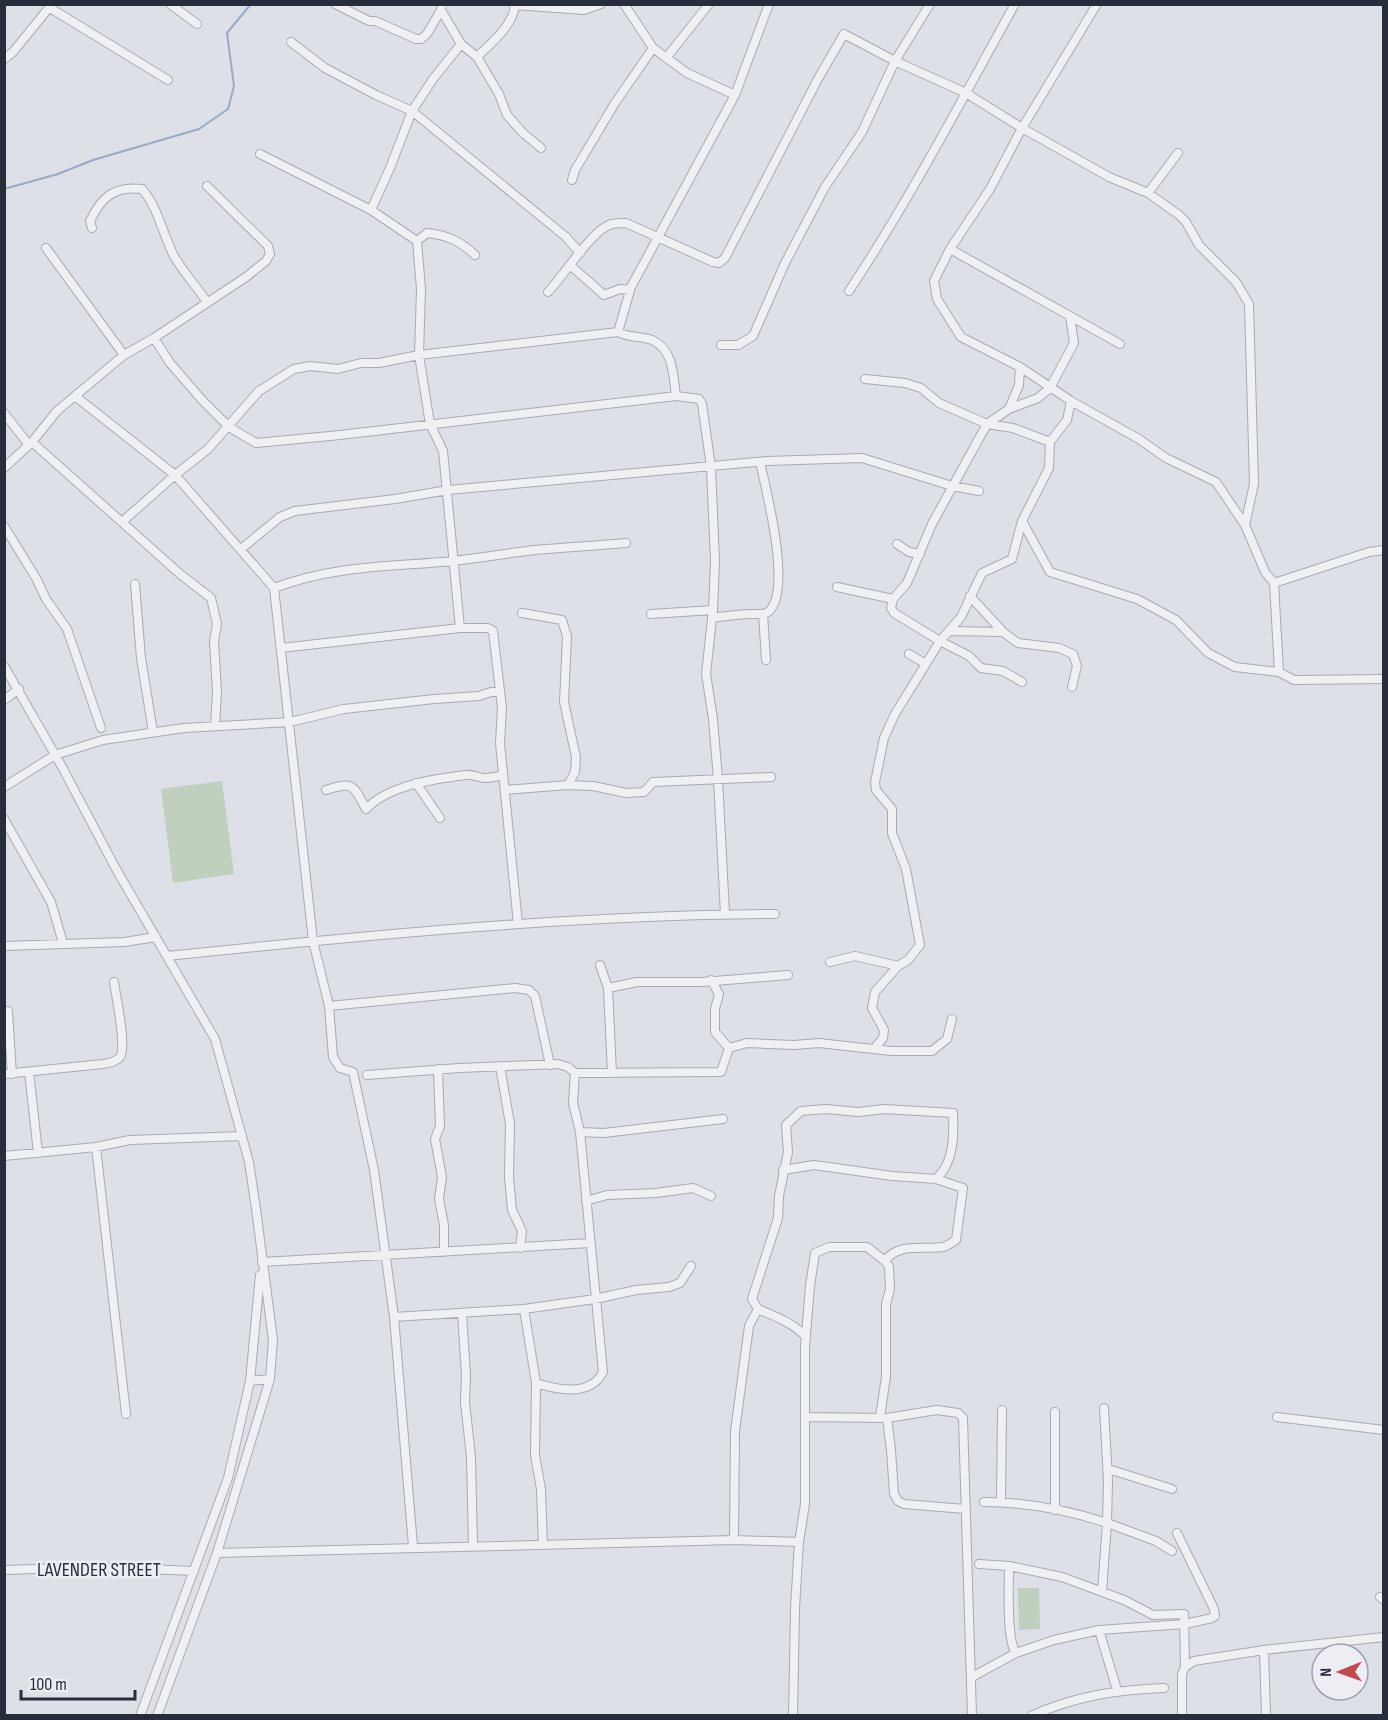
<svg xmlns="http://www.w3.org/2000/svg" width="1388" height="1720" font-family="'Sofia Sans Condensed',sans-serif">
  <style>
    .green { fill: #c1cfbe }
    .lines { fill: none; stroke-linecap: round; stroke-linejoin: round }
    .stream { stroke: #9aaac4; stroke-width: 2 }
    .minor-casing { stroke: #a7aab3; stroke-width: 10 }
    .minor { stroke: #eff0f4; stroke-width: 8 }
    .labels { text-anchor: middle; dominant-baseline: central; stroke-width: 5; stroke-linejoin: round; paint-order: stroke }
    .street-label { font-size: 20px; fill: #282d3b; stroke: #eceef4 }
  </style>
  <rect width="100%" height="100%" fill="#dde0e6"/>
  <!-- green -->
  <path class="green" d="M222 781 234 874 173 883 161 789Z
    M1018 1588H1039L1040 1629 1019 1630Z"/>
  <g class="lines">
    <!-- stream -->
    <path class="stream" d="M4 189 58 174 93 160 199 129 228 109 234 86 227 33 251 4"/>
    <defs>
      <path id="minor" d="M170 4 197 24
        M335 4 369 21H375L416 39H421L427 34 441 10
        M624 4 653 48 687 73 735 95
        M1097 4 1022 128 990 189 950 249 934 281 937 299 961 337 1020 367 1071 401 1139 439 1166 458 1216 482 1245 525 1265 572 1274 583 1369 552 1384 550
        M515 5 584 10 601 4
        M50 8 168 80
        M291 42 325 68 376 95 412 111 566 237 580 253
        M461 44 477 57C491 43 513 26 515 5L513 4
        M477 57 499 94 507 115 523 133 541 148
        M666 58 709 4
        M4 59 13 52 52 4
        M260 154 371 210 417 241
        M572 180 575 170 615 103 653 48
        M1148 193 1178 153
        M371 210 390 168 412 111 433 79 461 44 441 10 442 4
        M92 228 90 221C102 196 115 186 142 189 158 207 163 235 174 256 183 272 197 287 207 302
        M417 241 421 289 419 355 430 424 443 451 460 628
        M417 241 427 233C447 235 460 241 475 255
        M46 248 124 355
        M950 249 1070 316 1074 343 1050 388 1038 398 1009 409
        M570 265 604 295 620 289 630 290
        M849 291C910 199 961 101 1015 4
        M548 292C563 277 593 228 612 224 616 223 621 223 626 223L713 262 719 263 725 258 819 77 844 34 895 61 966 93 1022 128 1109 177 1148 193 1179 215 1186 222 1199 245 1236 282 1249 304 1254 484 1245 525
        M1070 316 1120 344
        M618 332 631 287 735 95 769 4
        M154 338 170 363 202 400 229 427 256 443 340 435 676 396 699 399 702 404 711 467 715 561 713 610 706 674 713 719 718 779 725 914
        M721 345H738L753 336 785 263 825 187 862 132 895 61 930 4
        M1020 367 1019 385 1009 409 987 424 932 524 907 583 893 599 891 608 894 613 940 641 969 656 981 668 1003 671 1022 682
        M865 379 905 383 921 388 939 403 987 424 1013 428 1050 442
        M75 396 175 475 274 588 313 941 329 1006 333 1057 340 1068 353 1072 374 1170 394 1317 413 1546
        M4 413 29 445
        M32 442 180 574 211 598 217 624 214 641 217 692 215 726
        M4 468 32 442 57 411 124 355 154 338 246 277 266 261 270 254 268 246 207 186
        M1022 521 1050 572 1137 599 1176 620 1208 653 1235 667 1279 672 1294 680 1384 679
        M122 522 175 475 208 449 259 391 294 369 310 366 338 369 361 363H379L419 355 618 332C629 338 641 336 652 340 674 350 673 375 676 396
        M4 526 36 578 46 599 67 629 101 728
        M897 544 909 552 920 554
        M241 549 280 517 295 511 395 499 448 490 767 461 862 458 952 486 979 491
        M1274 583 1279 672
        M135 584 141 658 153 732
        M837 587 893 599
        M274 588C335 565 390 567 453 561 481 558 508 553 535 550 565 547 595 546 626 543
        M970 596 1003 632 1018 643 1059 648 1073 654 1077 666 1072 687
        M522 613 562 620 567 636 564 702 576 757 575 772 568 785
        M651 614 713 610
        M763 614 766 660
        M712 618C726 616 740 614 754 614 758 614 764 615 768 612 793 592 766 490 760 462
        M950 631 1003 632
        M281 648 460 628H488L493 631 502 708 500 743 518 924
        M909 654 926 664
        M4 666 61 765 116 869 215 1039 249 1162 256 1209 273 1340 270 1379 217 1553 157 1716
        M4 700 19 689
        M416 783 440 818
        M4 787 55 755 103 740 184 728 290 722 344 709 434 699 479 696 491 692H500
        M326 790C354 781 353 785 366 809 389 785 434 779 466 775 473 774 479 778 485 778 491 778 498 776 503 775
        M505 790 568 785 593 786 626 793 644 792 653 782 771 777
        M4 819 51 902 63 943
        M4 946 124 942 156 937
        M167 956C369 935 572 915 775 914
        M830 962 855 956 898 966 908 960 920 945 906 869 892 833V809L876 790 875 782 884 738 895 714 940 641 961 617 982 573 1012 559 1022 521 1049 468 1050 442 1067 420 1071 401
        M600 965 608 988 612 1073
        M608 988 637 982H702L788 975
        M329 1006 515 988 529 990 535 996 550 1065
        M8 1011 12 1074
        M729 1048 747 1043 794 1045 819 1043 891 1051H932L947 1039 952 1019
        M874 1049 883 1038 884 1030 872 1008 875 992 898 966
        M500 1066 510 1124 509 1177 512 1210 522 1231 520 1248
        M438 1069 440 1126 435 1139 442 1177 439 1199 444 1225V1252
        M29 1072 38 1153
        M4 1074 103 1064C109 1063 116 1062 120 1057 127 1046 116 997 114 982
        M367 1075 459 1068 558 1064 568 1067 575 1073 721 1072 729 1048 715 1032V1009L719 994 711 980
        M580 1132 604 1133 723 1119
        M96 1147 126 1414
        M4 1156 96 1147 130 1140 242 1136
        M783 1170 814 1165 892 1176 936 1179 963 1188 956 1240C952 1242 948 1246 943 1247 923 1250 898 1242 885 1261
        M586 1201 607 1195 656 1193 693 1188 711 1196
        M262 1262 590 1243
        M524 1309 536 1383 535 1455 541 1489 543 1545
        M758 1309 752 1299 778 1218 779 1196 788 1152 786 1125 801 1111 826 1109 858 1112 884 1109 953 1113C954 1136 954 1163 936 1179
        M462 1313 466 1375 465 1402 471 1457 473 1546
        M394 1317 524 1309 595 1299 636 1290 669 1287 680 1283 691 1266
        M250 1381 270 1379
        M536 1383C558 1390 590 1397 603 1372L580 1132 573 1103 575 1073
        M1104 1408 1108 1481 1107 1523 1156 1541 1172 1551
        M805 1417 887 1418 937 1410 958 1413 963 1418 972 1716
        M1277 1417 1384 1430
        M887 1418 891 1450 894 1494 898 1501 904 1504 965 1509
        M1108 1469 1172 1489
        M984 1502C1025 1502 1068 1510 1107 1523L1102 1591
        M1001 1502 1002 1410
        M1055 1510V1412
        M734 1540 735 1431 749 1326 758 1309C774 1316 794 1323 806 1337
        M217 1553 734 1540 799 1542
        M979 1564 1009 1566 1062 1577 1124 1600 1153 1615 1184 1614 1185 1667
        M1009 1566C1009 1585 1006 1640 1016 1653L1054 1640 1099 1630 1185 1624 1212 1618 1215 1616 1214 1609 1177 1533
        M4 1570 96 1567 194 1571
        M1380 1597 1384 1600
        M1099 1630 1117 1690
        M1264 1650 1266 1716
        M972 1677 1016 1653
        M140 1716 228 1478 250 1381 260 1275
        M793 1716 795 1608 799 1542 805 1504V1346L810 1286 815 1253 829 1247H867L885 1261 889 1267 890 1289 886 1304V1377L880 1417
        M1031 1716C1075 1696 1116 1690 1164 1688
        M1182 1716V1674L1185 1667 1194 1661 1264 1650 1384 1637"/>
    </defs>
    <!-- minor casing -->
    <use href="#minor" class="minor-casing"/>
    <!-- minor -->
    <use href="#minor" class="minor"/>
  </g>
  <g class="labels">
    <!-- street labels -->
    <g class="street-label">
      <text x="99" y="1570">LAVENDER STREET</text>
    </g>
  </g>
  <!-- border -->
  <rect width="1388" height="1720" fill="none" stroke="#282d3b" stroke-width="12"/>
  <!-- north arrow -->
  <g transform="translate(1340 1672) rotate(269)"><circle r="28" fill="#eceef4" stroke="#9ea1aa" stroke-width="1.5"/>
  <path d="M0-4.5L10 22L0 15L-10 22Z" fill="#c34951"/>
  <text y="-9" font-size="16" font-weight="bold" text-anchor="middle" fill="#282d3b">N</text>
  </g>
  <!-- scale -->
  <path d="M21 1690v9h114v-9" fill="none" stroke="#282d3b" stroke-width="3"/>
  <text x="30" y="1690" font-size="18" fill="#282d3b" stroke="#eceef4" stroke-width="4.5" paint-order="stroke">100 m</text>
</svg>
